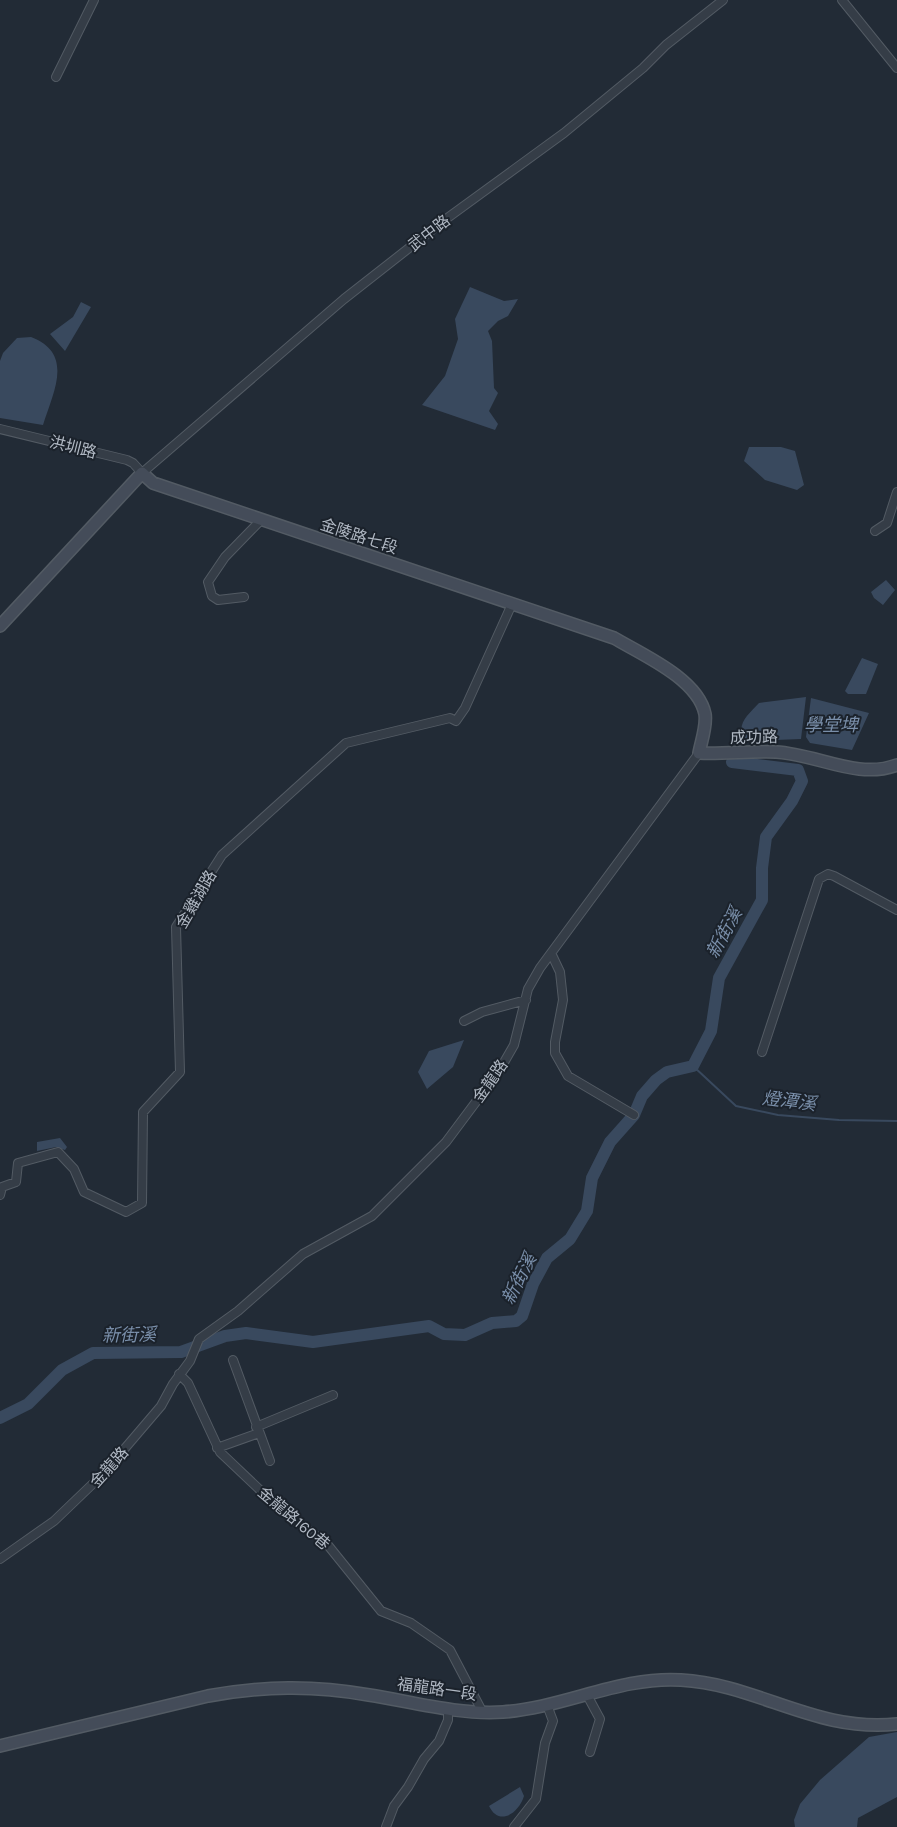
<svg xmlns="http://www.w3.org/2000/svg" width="897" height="1827" font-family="Karla,'Noto Sans TC',sans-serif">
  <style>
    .water { fill: #39495e }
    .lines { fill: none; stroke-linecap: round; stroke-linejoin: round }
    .stream { stroke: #39495e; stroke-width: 2 }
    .river { stroke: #39495e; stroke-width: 12 }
    .street-casing { stroke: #535b64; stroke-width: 10 }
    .secondary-casing { stroke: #535b64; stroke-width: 14 }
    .street { stroke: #353d47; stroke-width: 8 }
    .secondary { stroke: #444c59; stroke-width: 11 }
    .labels { text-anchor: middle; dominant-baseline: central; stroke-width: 4; stroke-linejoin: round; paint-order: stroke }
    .street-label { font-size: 16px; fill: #b0b8c3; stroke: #1b222b }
    .water-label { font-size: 18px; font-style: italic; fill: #7a8faa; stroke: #1b222b }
  </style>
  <rect width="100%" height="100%" fill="#222b36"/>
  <!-- water -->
  <path class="water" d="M470 287 504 301 518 299 508 316 498 321 488 331 492 341 494 388 498 393 489 411 498 424 495 430 422 405 445 376 458 339 455 319Z
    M81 302 91 307 65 351 50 334 73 317Z
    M31 337C75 354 53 392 43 425L0 418V361L3 353 17 338Z
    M749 447H781L795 451 804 485 797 490 765 480 744 461Z
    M886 580 895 590 883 605 874 598 871 592Z
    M862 658 878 664 866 694H848L845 691Z
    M806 697 801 739 745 741C735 724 748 715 759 703Z
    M811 698 869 713 852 750 810 743 806 737Z
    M464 1040 453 1067 427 1089 418 1072 429 1051Z
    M60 1138 67 1147 65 1150 56 1147 37 1151V1142Z
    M897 1732V1797L858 1818 857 1827H795L794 1820 800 1804 820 1780 869 1737Z
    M520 1787 524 1796C519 1813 499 1827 489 1806Z"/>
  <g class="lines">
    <!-- stream -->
    <path class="stream" d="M693 1066 736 1106 778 1115 839 1120 897 1121"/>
    <!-- river -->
    <path class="river" d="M0 1418 28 1404 62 1370 93 1353 181 1352 225 1336 246 1333 313 1342 429 1326 444 1334 465 1335 492 1323 516 1321 522 1316 533 1284 547 1258 570 1239 587 1211 592 1178 610 1142 634 1115 642 1096 656 1080 667 1072 693 1066 711 1031 719 978 762 900V868L766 837 792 801 802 781 798 770 732 762"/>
    <defs>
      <path id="street" d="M842 0 897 68
        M56 77 94 0
        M0 429 127 460 133 463 142 473 344 299 446 219 564 133 643 68 666 45 723 0
        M875 531 887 523 897 492
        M244 597 218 600 212 596 208 582 225 557 261 520
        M551 953 560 972 563 1000 555 1042V1053L568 1076 634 1115
        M464 1021 482 1012 526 1000
        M762 1052 819 879 828 874 834 876 897 910
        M0 1195 2 1187 16 1182 18 1163 58 1152 74 1169 84 1192 126 1212 142 1203 143 1112 180 1072 176 927 222 855 346 743 450 718 456 721 465 708 512 604
        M233 1360 270 1461
        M179 1374 188 1383 220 1452 280 1509 327 1544 381 1611 411 1623 450 1650 482 1711
        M256 1427 333 1395
        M217 1448 259 1433
        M0 1559 54 1521 103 1474 161 1406 173 1384 190 1361 199 1339 238 1311 303 1254 372 1216 446 1142 499 1071 514 1045 528 989 540 968 699 753
        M587 1695 600 1719 590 1752
        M386 1827 394 1806 408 1787 424 1759 439 1741 448 1720V1709
        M514 1827 536 1799 545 1743 553 1721 547 1705"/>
      <path id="secondary" d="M0 626 142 473 153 483 614 638C643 655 698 679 705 714 707 726 701 742 699 753 725 754 751 751 776 752 817 754 857 780 897 765
        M0 1746 208 1696C263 1686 313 1685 369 1695 413 1702 458 1715 503 1712 563 1708 621 1676 681 1680 757 1684 816 1733 897 1724"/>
    </defs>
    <!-- street casing -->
    <use href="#street" class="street-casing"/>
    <!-- secondary casing -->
    <use href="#secondary" class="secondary-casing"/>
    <!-- street -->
    <use href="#street" class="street"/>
    <!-- secondary -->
    <use href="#secondary" class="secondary"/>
  </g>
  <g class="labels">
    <!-- street labels -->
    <g class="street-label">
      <text transform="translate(429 233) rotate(-38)">武中路</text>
      <text transform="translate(73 447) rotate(14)">洪圳路</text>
      <text transform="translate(359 536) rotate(18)">金陵路七段</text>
      <text transform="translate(754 737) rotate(-1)">成功路</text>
      <text transform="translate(196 899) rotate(-60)">金雞湖路</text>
      <text transform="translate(490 1081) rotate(-55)">金龍路</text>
      <text transform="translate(109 1467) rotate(-48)">金龍路</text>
      <text transform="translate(294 1518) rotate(40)">金龍路160巷</text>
      <text transform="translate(437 1689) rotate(8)">福龍路一段</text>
    </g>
    <!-- water labels -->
    <g class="water-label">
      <text x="831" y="725">學堂埤</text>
      <text transform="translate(724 933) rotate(-61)">新街溪</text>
      <text transform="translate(789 1101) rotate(7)">燈潭溪</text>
      <text transform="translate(519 1279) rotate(-63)">新街溪</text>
      <text transform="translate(129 1335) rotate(-1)">新街溪</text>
    </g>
  </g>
</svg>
